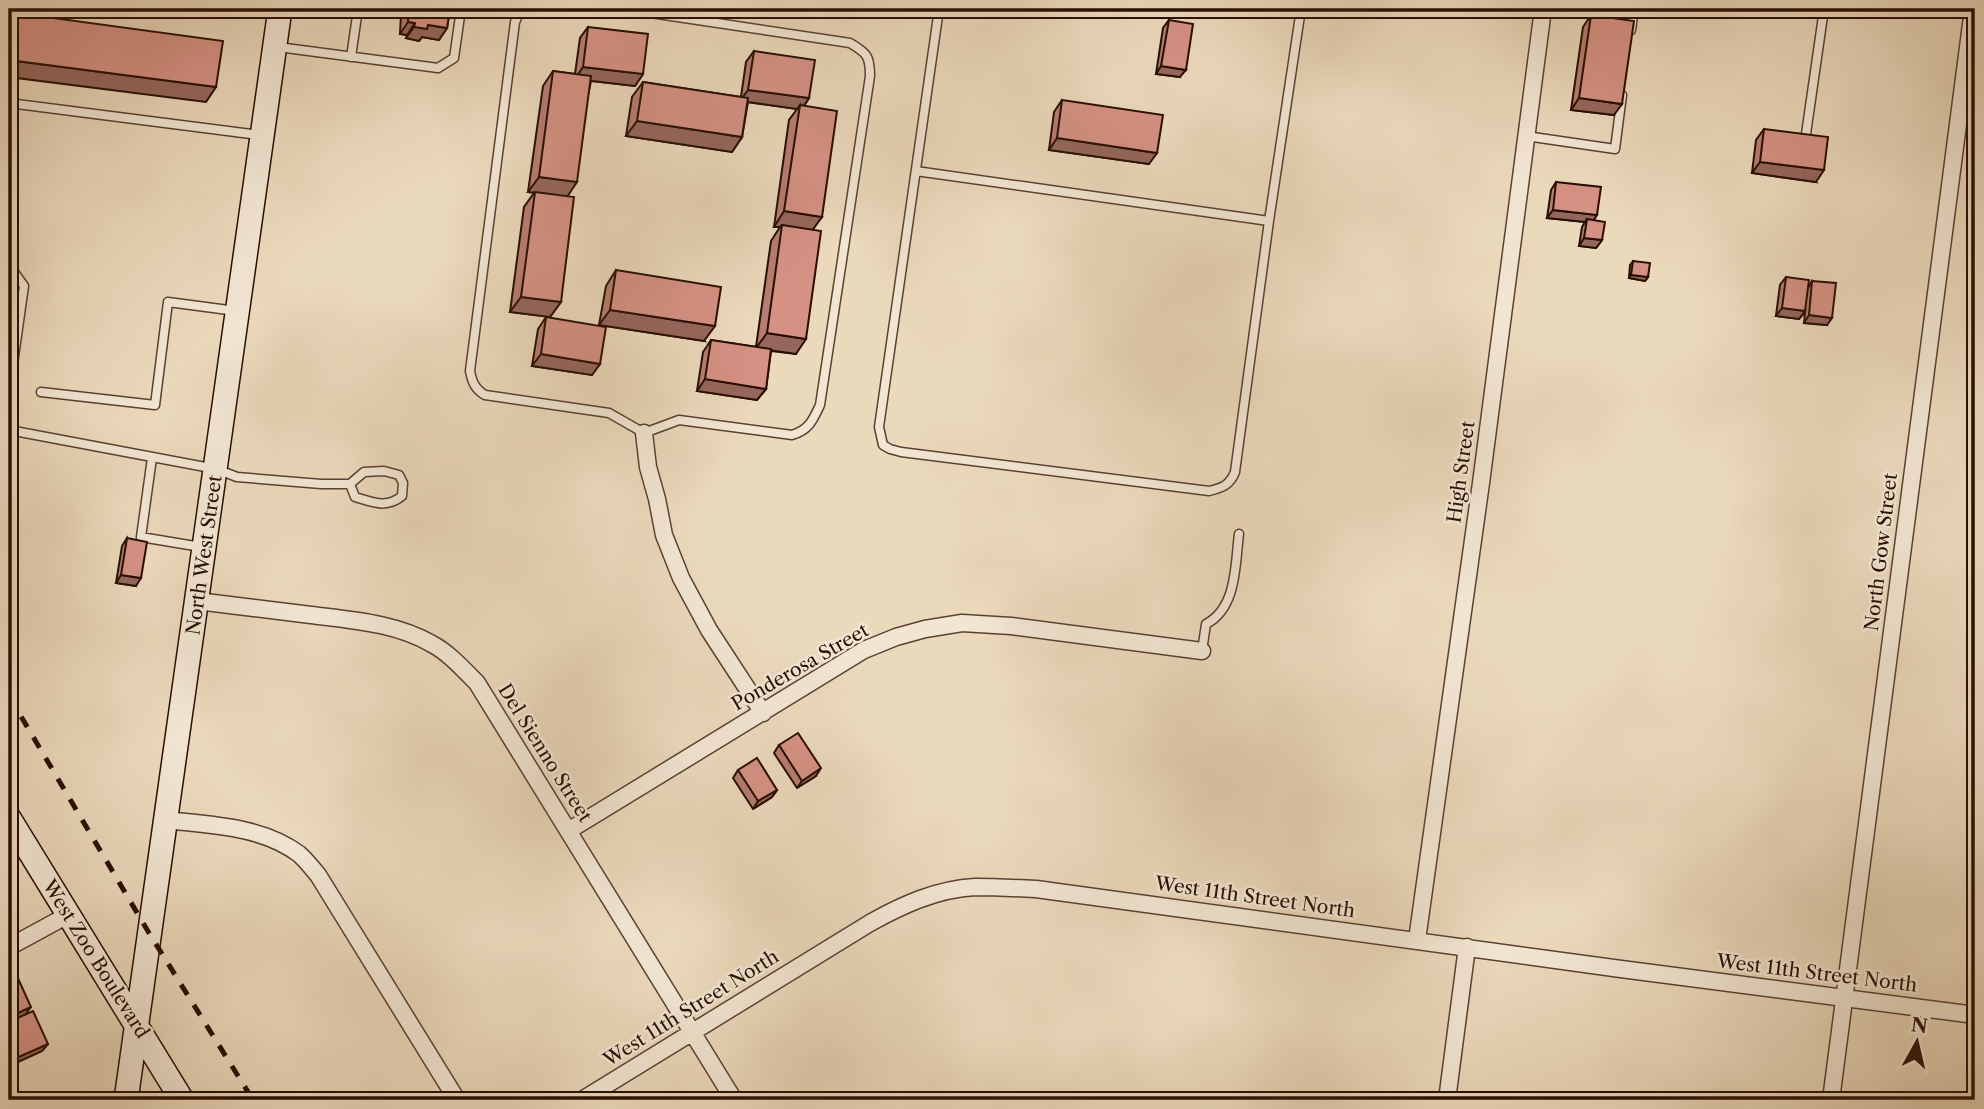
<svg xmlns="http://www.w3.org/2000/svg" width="1984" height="1109" font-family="'Libre Caslon Text',serif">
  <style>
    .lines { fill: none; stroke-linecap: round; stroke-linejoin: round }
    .lane-casing { stroke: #594131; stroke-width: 11 }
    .street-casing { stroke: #594131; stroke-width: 19 }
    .secondary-casing { stroke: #280e03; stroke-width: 26 }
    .lane { stroke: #f2e6d3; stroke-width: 8 }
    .street { stroke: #f2e6d3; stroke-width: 16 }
    .secondary { stroke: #f2e6d3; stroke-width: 23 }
    .rail { stroke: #280e03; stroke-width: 5; stroke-dasharray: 12 12; stroke-linecap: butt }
    .wall { fill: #b77d72; stroke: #280e03; stroke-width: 2 }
    .shaded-wall { fill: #95665c; stroke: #280e03; stroke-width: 2 }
    .building { fill: #d59184; stroke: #280e03; stroke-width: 2 }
    .labels { text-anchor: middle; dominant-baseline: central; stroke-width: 5; stroke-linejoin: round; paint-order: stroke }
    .street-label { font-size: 19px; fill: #280e03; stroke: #f2e6d3 }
  </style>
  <rect width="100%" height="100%" fill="#ebd9bc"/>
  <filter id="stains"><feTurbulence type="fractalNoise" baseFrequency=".00286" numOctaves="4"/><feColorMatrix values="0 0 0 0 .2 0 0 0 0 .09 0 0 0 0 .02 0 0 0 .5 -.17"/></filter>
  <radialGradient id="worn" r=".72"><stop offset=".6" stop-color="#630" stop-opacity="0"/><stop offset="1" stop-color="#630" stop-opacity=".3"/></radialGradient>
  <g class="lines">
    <defs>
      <path id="lane" d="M521 9 515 22 470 371C472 382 475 389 485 395L609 413 644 433 679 420 792 435C809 430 813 420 820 405L870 76C870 56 867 53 850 43L624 9
        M939 9 879 427 883 445 890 449 901 452 1209 491C1222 488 1230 485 1235 472L1269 221 1301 9
        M711 21 712 9
        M1631 30 1634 9
        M278 47 438 68 454 58 461 9
        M351 57 358 9
        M9 103 259 135
        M1806 134 1824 9
        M1526 136 1615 149 1622 95
        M916 171 1269 221
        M9 265 24 286 9 392
        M41 392 155 405 168 302 236 311
        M9 430 216 469 237 477 321 484H350L364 472 384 471 399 475 403 483 402 496C386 509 373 502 355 497L350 484
        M152 458 141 537 201 547
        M1202 651 1206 624C1237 608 1235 565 1239 534"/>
      <path id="street" d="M644 433 648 467 657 499 664 535 681 578 709 630 763 713
        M197 601C235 606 273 610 311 615 351 620 396 623 432 644 449 653 463 669 477 683L734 1100
        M166 820C210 825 262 826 299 854 306 860 312 868 318 875L457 1100
        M568 831 864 650 896 637 925 629 962 623 1011 626 1202 651
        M1417 940 1481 483 1543 9
        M9 947 68 915
        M582 1100 870 923C902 905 937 889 975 887 995 887 1016 888 1036 889L1621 969 1975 1015
        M1447 1100 1467 947
        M1831 1100 1973 9"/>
      <path id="secondary" d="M9 818 182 1100
        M126 1100 280 9"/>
    </defs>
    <!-- lane casing -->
    <use href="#lane" class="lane-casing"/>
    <!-- street casing -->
    <use href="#street" class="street-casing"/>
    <!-- secondary casing -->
    <use href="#secondary" class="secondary-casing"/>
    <!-- lane -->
    <use href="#lane" class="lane"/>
    <!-- street -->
    <use href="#street" class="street"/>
    <!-- secondary -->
    <use href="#secondary" class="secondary"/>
    <!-- rail -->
    <path class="rail" d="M9 696 149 933 253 1100"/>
  </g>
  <!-- wall -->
  <path class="wall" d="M398 9H450L447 28 439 40 422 37 419 41 406 38 407 35 400 34 401 13H397Z
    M1591 15 1614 115 1571 110 1583 27Z
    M1169 20 1180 77 1156 74 1163 28Z
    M588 27 643 74 635 86 591 81 567 196 561 302 550 317 510 312 524 207 534 193 528 192 543 86 553 71 575 74 580 38Z
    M754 51 809 98 804 106 812 230 796 354 771 351 766 389 757 400 697 391 703 352 711 340 756 347 771 241 780 227H774L789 120 797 109 748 102 742 137 732 152 626 136 632 97 643 82 741 97 746 62Z
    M1062 100 1149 164 1049 150 1054 112Z
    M1764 129 1816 182 1752 173 1756 140Z
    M1556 182 1594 220 1602 240 1596 248 1579 246 1582 227 1585 222 1547 218 1551 190Z
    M1633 261 1648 277 1645 281 1629 278 1630 265Z
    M616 270 704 341 599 325 606 286Z
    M1786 277 1808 288 1812 281 1827 325 1804 323 1805 312 1799 319 1776 316 1780 285Z
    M546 317 600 364 592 375 532 366 538 329Z
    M127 538 136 586 116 583 122 546Z
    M779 745 816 776 797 788 774 753Z
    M738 770 777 790 772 797 753 809 733 778Z
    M9 978 26 1014 48 1044 42 1051 9 1066Z"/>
  <!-- shaded-wall -->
  <path class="shaded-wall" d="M400 9H404L401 13H397Z
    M851 9H910L905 16Z
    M408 22 415 23 407 35 400 34Z
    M428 25 447 28 439 40 422 37 419 41 406 38 414 27Z
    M9 60 216 87 206 102 9 77Z
    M1161 66 1186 70 1180 77 1156 74Z
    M583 67 643 74 635 86 575 79Z
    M748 90 809 98 801 110 800 105 797 109 740 101Z
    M1579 98 1622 104 1614 115 1571 110Z
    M637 121 742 137 732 152 626 136Z
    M1057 138 1157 153 1149 164 1049 150Z
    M1760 162 1824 170 1816 182 1752 173Z
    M539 177 577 182 567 197 528 192Z
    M1553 210 1597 215 1592 223 1587 219 1585 222 1547 218Z
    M784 211 822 217 811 232 782 225 780 227H774Z
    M1584 238 1602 240 1596 248 1579 246Z
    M1631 275 1648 277 1645 281 1629 278Z
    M521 297 561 302 550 317 510 312Z
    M1782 308 1805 311 1799 319 1776 316Z
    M610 310 715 326 704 341 599 325Z
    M1809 315 1832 318 1827 325 1804 323Z
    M767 333 806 339 796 354 756 348Z
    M541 354 600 364 592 375 532 366Z
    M705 379 766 389 757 400 697 391Z
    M121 575 141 578 136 586 116 583Z
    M821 768 816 776 797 788 802 781Z
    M777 790 772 797 753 809 758 801Z
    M31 1007 25 1015 9 1022V1017Z
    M48 1044 42 1051 9 1066 14 1059Z"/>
  <!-- building -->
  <path class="building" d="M409 9H450L447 28 428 25 427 29 414 27 415 23 408 22Z
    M9 12 223 41 216 87 9 60Z
    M1591 15 1634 21 1622 104 1579 98Z
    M1169 20 1193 24 1186 70 1161 66Z
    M588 27 648 34 643 74 583 67Z
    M754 51 815 60 809 98 748 90Z
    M553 71 591 76 577 182 539 177Z
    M643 82 748 98 742 137 637 121Z
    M1062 100 1163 115 1157 153 1057 138Z
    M800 105 837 111 822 217 784 211Z
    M1764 129 1828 137 1824 170 1760 162Z
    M1556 182 1601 187 1597 215 1553 210Z
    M535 192 574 197 561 302 521 297Z
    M1587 219 1605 222 1602 240 1584 238Z
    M782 225 821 231 806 339 767 333Z
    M1633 261 1650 263 1648 277 1631 275Z
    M616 270 721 287 715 326 610 310Z
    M1786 277 1809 280 1805 311 1782 308Z
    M1812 281 1836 283 1832 318 1809 315Z
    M546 317 606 327 600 364 541 354Z
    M711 340 771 349 766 389 705 379Z
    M127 538 147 542 141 578 121 575Z
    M798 733 821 768 802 781 779 745Z
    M757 758 777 790 758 801 738 770Z
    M16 974 31 1007 9 1017V978Z
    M33 1011 48 1044 14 1059 9 1046V1022Z"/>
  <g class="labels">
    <!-- street labels -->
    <g class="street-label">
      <text transform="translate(1461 472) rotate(-82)">High Street</text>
      <text transform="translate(1881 552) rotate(-83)">North Gow Street</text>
      <text transform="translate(204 555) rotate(-82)">North West Street</text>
      <text transform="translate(800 667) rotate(-30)">Ponderosa Street</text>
      <text transform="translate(545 753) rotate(58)">Del Sienno Street</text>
      <text transform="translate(1255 897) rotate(8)">West 11th Street North</text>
      <text transform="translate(96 959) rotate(58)">West Zoo Boulevard</text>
      <text transform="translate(1817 973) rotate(7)">West 11th Street North</text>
      <text transform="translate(691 1008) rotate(-32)">West 11th Street North</text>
    </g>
  </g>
  <!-- margin -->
  <rect width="1984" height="1109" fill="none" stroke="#ebd9bc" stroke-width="35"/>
  <rect x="10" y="10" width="1963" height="1088" fill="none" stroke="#280e03" stroke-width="3.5"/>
  <rect x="18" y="18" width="1949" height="1074" fill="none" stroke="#280e03" stroke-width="2"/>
  <!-- north arrow -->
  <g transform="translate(1917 1042) rotate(8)" stroke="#f2e6d3" stroke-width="5" paint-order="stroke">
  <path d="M0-5L12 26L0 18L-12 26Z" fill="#280e03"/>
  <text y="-10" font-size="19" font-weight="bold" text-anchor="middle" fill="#280e03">N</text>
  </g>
  <rect width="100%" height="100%" filter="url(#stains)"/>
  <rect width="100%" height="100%" fill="url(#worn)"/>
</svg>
